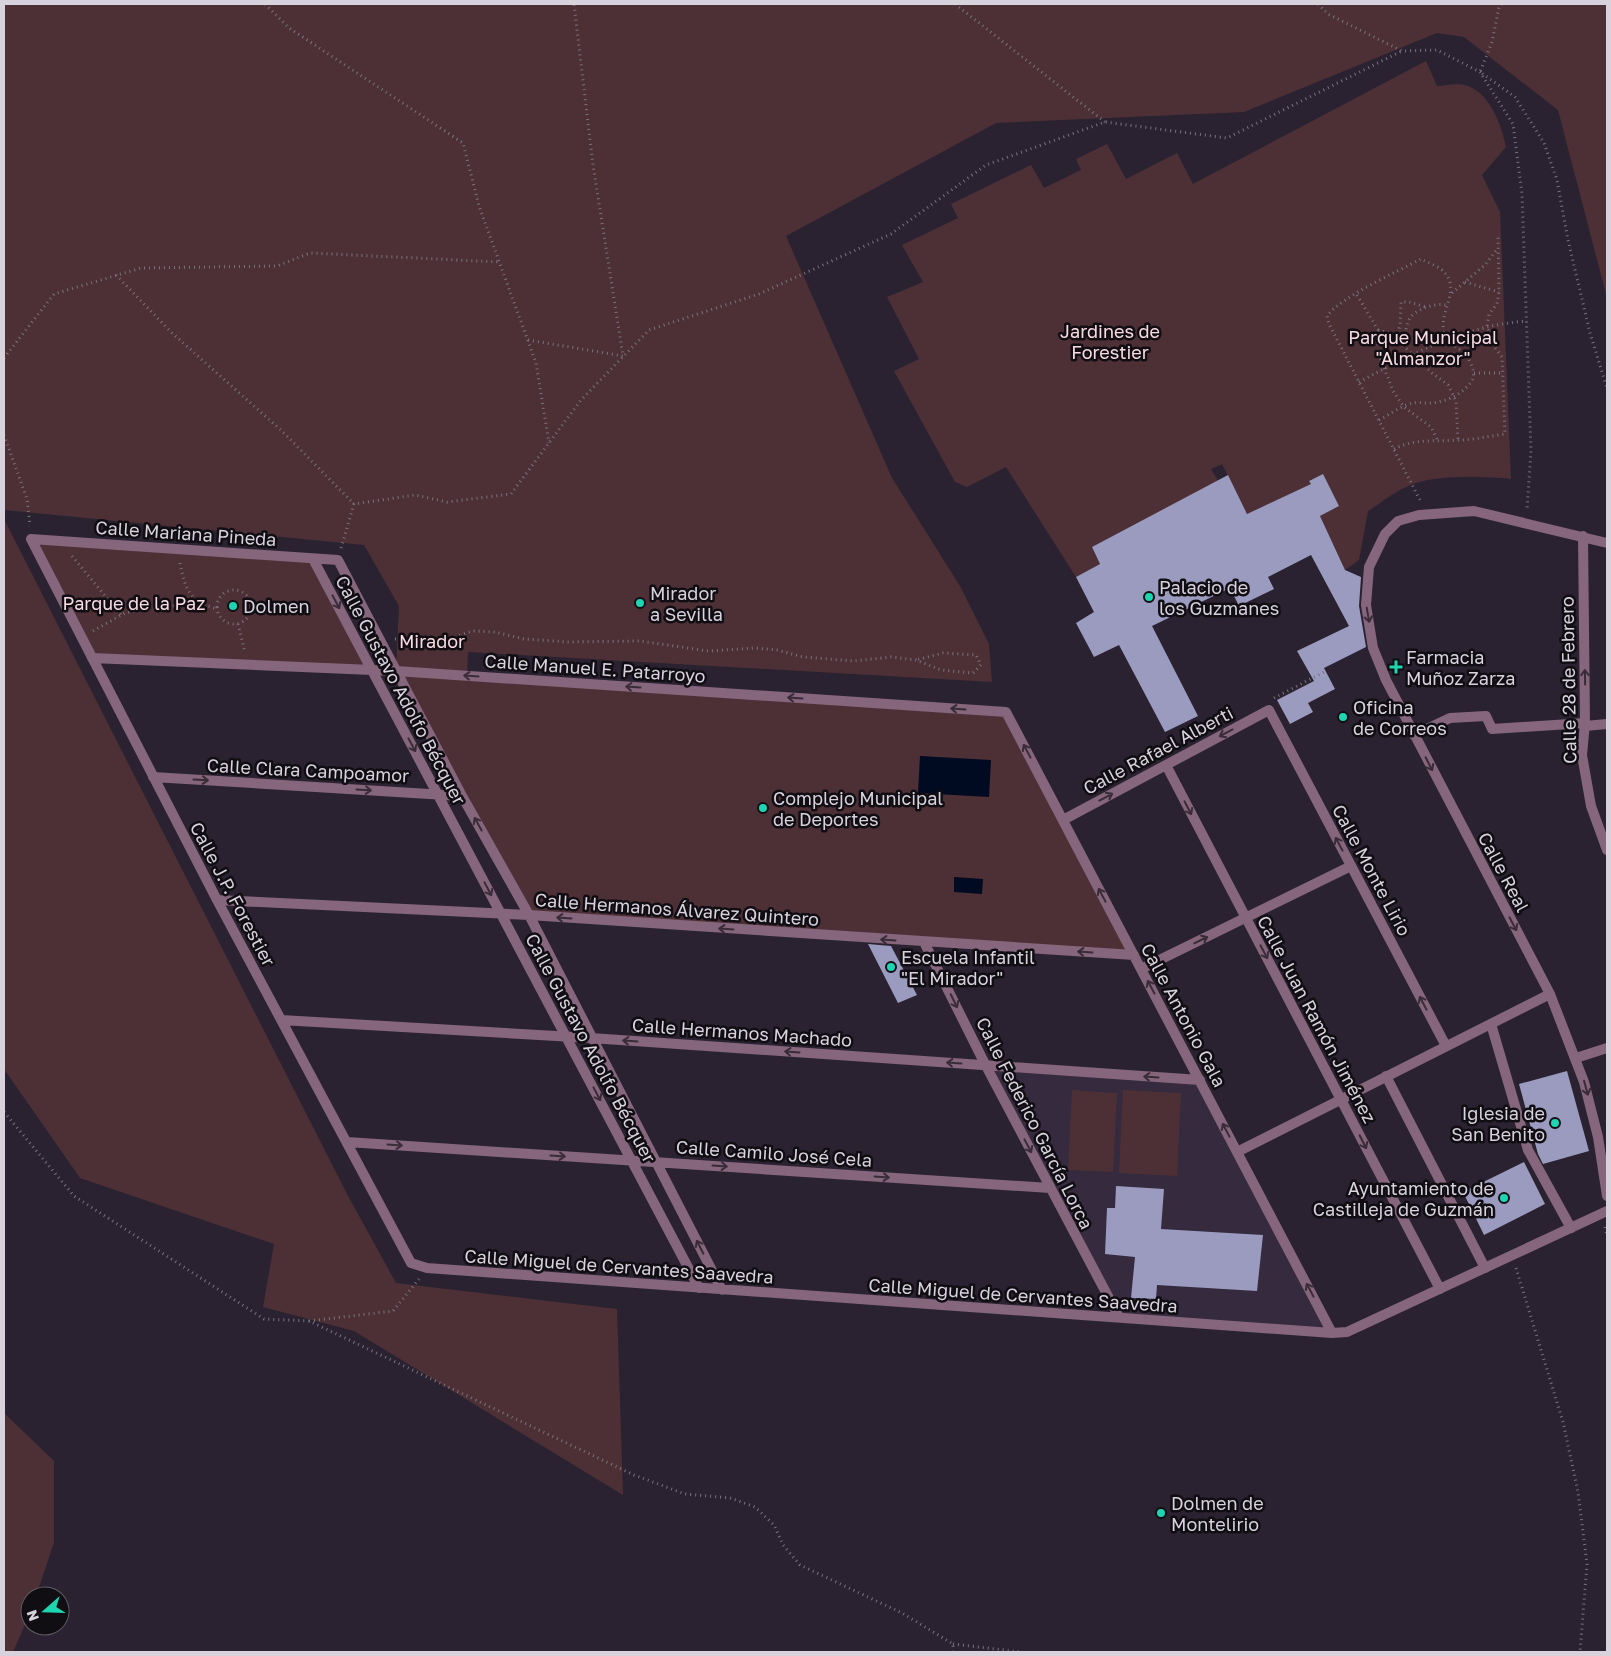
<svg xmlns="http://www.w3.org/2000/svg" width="1611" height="1656" font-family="'Golos Text',sans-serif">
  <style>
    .built { fill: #352a3e }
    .green { fill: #4d3036 }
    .water { fill: #000b21 }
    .building { fill: #9a9bbf }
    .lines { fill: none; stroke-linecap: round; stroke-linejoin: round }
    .path { stroke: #79737f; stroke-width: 3; stroke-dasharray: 1 4; stroke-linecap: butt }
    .pedestrian { stroke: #85667c; stroke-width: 10 }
    .minor { stroke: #85667c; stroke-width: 10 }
    .oneway { stroke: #392c38 }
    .poi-dot { fill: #1ed5b1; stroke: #100d13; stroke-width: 2 }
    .labels { text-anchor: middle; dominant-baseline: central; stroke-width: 5; stroke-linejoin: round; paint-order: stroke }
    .park-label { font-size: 18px; fill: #f9dce1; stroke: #100d13 }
    .street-label { font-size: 18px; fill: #d7d2dc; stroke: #100d13 }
    .poi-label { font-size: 18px; fill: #d7d2dc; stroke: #100d13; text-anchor: start }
  </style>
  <rect width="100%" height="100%" fill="#2a2230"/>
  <!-- built -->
  <path class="built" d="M986 1066 1200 1080 1332 1333 1119 1317Z"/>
  <!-- green -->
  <path class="green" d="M4 4H1607V298L1558 110 1464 37 1437 33 1244 112 996 123 786 236 892 478 960 586 989 644 992 682 468 652 467 675 1006 712 1134 955 529 915 396 671 399 606 364 545 4 510Z
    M1426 61 1437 86C1445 86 1456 83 1464 85 1489 90 1502 126 1506 147L1482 175 1500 212 1511 479C1482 476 1430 474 1404 488 1391 494 1380 504 1368 511L1359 560 1345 570 1320 516 1339 506 1323 475 1310 480 1311 485 1247 514 1222 464 1211 469 1218 481 1092 547 1100 564 1076 577 1006 467 967 487 955 482 894 371 919 359 887 297 923 282 902 245 958 218 951 204 1031 165 1044 188 1081 170 1076 159 1107 144 1126 179 1177 153 1193 184Z
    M4 519 347 1194 396 1283 617 1309 623 1495 354 1331 263 1307 274 1244 80 1178 4 1069Z
    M31 539 313 559 372 670 92 658Z
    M1072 1090 1117 1093 1113 1172 1068 1170Z
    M1123 1090 1181 1093 1177 1176 1119 1173Z
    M4 1413 54 1461V1542L36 1596H30V1613L13 1652H4Z"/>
  <!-- water -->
  <path class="water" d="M920 756 991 760 989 797 918 793Z
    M954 877 983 879 982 894 954 892Z"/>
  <!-- building -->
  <path class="building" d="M1323 474 1339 506 1320 516 1345 570 1361 577 1359 606 1366 647 1324 668 1335 689 1308 703 1313 712 1290 724 1277 700 1314 681 1297 651 1349 626 1311 555 1268 577 1274 589 1239 606 1230 588 1152 626 1198 716 1165 732 1119 645 1094 657 1076 623 1094 612 1076 577 1100 564 1092 547 1228 475 1247 514 1311 484 1309 481Z
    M868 944 891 946 917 995 898 1003Z
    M1567 1071 1589 1151 1543 1164 1538 1154 1519 1084Z
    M1524 1162 1545 1204 1484 1235 1463 1192Z
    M1116 1186 1164 1189 1161 1229 1263 1235 1257 1291 1157 1285 1156 1299 1131 1298 1135 1257 1105 1254 1107 1208H1115Z"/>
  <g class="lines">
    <!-- path -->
    <path class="path" d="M265 4 289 28 463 143 479 206 536 363 549 443
      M955 4 1105 122
      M1318 4 1328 14 1402 51 1437 50 1480 72 1513 124 1522 194 1531 451 1527 510
      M1502 4 1499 7 1492 42 1480 72 1515 97 1544 143 1557 180 1568 240 1590 333 1607 388
      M116 275 172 333 282 431 354 504
      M1465 282 1499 292
      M1452 293 1485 265 1498 248
      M1357 295 1378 330V352L1393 391 1404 407 1431 427 1437 439
      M1378 330 1390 333 1432 373 1448 385 1456 401 1458 440
      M1396 338 1400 326 1401 302H1409L1426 307
      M528 340 623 356 593 165 574 4
      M1403 344C1405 337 1406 324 1410 318 1418 308 1435 303 1446 305
      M4 358 54 294 141 268 277 266 310 253 500 262
      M1474 373H1503
      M1359 382C1412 354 1466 325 1527 321
      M1379 420C1389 415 1402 405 1413 403 1418 402 1423 403 1428 403 1444 403 1462 395 1471 382 1478 374 1469 358 1463 352 1457 346 1448 345 1445 337 1436 312 1464 290 1442 270 1436 265 1428 263 1421 259 1397 272 1342 296 1327 316L1329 324 1421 502
      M4 435 27 499 30 526
      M1394 449C1415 438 1436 442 1458 440 1474 440 1489 436 1505 434L1502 357 1493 345 1487 326 1489 314 1497 304 1499 292 1498 236
      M341 548 354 504 415 495 447 502 511 494 581 400 649 330 759 294 891 234 986 165 1105 122 1227 138 1402 51
      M72 556 121 615
      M180 563C185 590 190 601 217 609
      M217 607a17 17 0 1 1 34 0a17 17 0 1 1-34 0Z
      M238 624 245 652
      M93 631 125 613 199 602
      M395 639H450L472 631 495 632 524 639 568 642 640 641 708 651 756 648 777 650 803 657 854 661 891 657 916 660 941 670 973 673 981 665 976 655 943 653 916 660
      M1274 698 1326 671
      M4 1112 74 1196 264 1319 309 1321 634 1475 685 1494 730 1498 755 1507 774 1525 783 1545 800 1565 902 1613 953 1644V1652
      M1605 1227 1607 1236
      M1516 1268 1563 1422 1578 1492 1587 1564 1580 1652
      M309 1321 393 1311 419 1279
      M953 1644 1021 1652"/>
    <!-- pedestrian -->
    <path class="pedestrian" d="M1414 735 1450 718 1486 716 1492 729 1585 723
      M1491 1024 1528 1150 1571 1228
      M1576 1058 1607 1048
      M1386 1076 1485 1268"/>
    <!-- minor -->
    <path class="minor" d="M1583 536 1585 723 1582 755 1591 806 1607 850
      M31 539 217 900 411 1263 427 1268 1332 1333 1347 1332 1607 1211
      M31 539 338 560 462 796 529 915 722 1290
      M1607 543 1474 511 1419 515 1398 521 1385 534 1369 567 1366 605 1373 648 1386 680 1550 994 1584 1082 1598 1137 1607 1196
      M313 559 699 1288
      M92 658 396 671 1006 712 1332 1333
      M1585 726 1607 724
      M1166 765 1440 1289
      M153 777 462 796
      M1063 820 1269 710 1446 1046
      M217 900 529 915 1134 955
      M924 942 986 1066 1119 1317
      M1141 969 1351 866
      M281 1020 591 1038 1200 1080
      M347 1142 1050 1188
      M1237 1152 1550 994"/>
  </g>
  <!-- one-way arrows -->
  <defs><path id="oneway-shaft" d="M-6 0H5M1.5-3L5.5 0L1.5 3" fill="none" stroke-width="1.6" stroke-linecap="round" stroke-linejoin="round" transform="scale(1.25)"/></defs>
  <g class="oneway">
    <use href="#oneway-shaft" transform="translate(336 602) rotate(62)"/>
    <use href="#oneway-shaft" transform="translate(1368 615) rotate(80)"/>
    <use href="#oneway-shaft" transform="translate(471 676) rotate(-176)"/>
    <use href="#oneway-shaft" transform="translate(1585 677) rotate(-91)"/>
    <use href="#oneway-shaft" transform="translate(633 687) rotate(-176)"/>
    <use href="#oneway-shaft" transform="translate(795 698) rotate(-176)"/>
    <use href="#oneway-shaft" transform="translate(958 709) rotate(-176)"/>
    <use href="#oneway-shaft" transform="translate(1226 733) rotate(152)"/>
    <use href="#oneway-shaft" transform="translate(412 745) rotate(62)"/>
    <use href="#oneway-shaft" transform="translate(1027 751) rotate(-118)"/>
    <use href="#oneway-shaft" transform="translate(1429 764) rotate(63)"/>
    <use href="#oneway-shaft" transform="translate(201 780) rotate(3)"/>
    <use href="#oneway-shaft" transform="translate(364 790) rotate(3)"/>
    <use href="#oneway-shaft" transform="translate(1106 797) rotate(-28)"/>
    <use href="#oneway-shaft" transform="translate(1188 808) rotate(62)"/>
    <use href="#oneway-shaft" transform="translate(478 824) rotate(-119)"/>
    <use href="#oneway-shaft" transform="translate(1339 844) rotate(-118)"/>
    <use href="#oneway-shaft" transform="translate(488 889) rotate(62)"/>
    <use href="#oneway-shaft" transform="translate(1102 895) rotate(-118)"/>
    <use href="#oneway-shaft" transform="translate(564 918) rotate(-176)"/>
    <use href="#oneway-shaft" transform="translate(1513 924) rotate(62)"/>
    <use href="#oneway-shaft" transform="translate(726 929) rotate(-176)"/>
    <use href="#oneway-shaft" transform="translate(888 940) rotate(-176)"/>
    <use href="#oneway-shaft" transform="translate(1201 940) rotate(-26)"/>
    <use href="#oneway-shaft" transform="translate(1085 952) rotate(-176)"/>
    <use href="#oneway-shaft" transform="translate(1264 952) rotate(62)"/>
    <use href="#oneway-shaft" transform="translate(1151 987) rotate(-118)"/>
    <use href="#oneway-shaft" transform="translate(954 1001) rotate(64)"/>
    <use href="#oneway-shaft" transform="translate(1423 1003) rotate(-118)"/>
    <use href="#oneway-shaft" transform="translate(630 1041) rotate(-176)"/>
    <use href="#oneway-shaft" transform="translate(792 1052) rotate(-176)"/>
    <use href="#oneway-shaft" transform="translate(954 1063) rotate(-176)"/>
    <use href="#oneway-shaft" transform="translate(1151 1077) rotate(-176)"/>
    <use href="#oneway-shaft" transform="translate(1586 1088) rotate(75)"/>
    <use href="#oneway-shaft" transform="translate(597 1094) rotate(62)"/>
    <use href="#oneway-shaft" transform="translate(1226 1130) rotate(-118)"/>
    <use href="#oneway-shaft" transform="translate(1363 1142) rotate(63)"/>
    <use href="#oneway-shaft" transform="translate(395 1145) rotate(4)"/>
    <use href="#oneway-shaft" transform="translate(1028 1146) rotate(62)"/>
    <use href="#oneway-shaft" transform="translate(558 1156) rotate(4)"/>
    <use href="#oneway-shaft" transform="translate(720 1166) rotate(4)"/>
    <use href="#oneway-shaft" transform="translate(882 1177) rotate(4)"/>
    <use href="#oneway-shaft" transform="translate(700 1247) rotate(-117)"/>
    <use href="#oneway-shaft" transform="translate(1310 1290) rotate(-118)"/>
  </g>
  <!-- markers -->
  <g class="poi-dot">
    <circle cx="1149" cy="597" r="5"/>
    <circle cx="640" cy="603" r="5"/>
    <circle cx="233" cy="606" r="5"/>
    <path d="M1393.5 659.5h5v5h5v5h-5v5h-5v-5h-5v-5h5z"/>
    <circle cx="1343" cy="717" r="5"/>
    <circle cx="763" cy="808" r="5"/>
    <circle cx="891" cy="967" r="5"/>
    <circle cx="1555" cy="1123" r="5"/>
    <circle cx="1504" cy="1198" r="5"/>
    <circle cx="1161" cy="1513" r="5"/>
  </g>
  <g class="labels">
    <!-- park labels -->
    <g class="park-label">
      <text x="1110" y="331">Jardines de<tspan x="1110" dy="21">Forestier</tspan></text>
      <text x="1423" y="337">Parque Municipal<tspan x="1423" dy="21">"Almanzor"</tspan></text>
      <text x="134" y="603">Parque de la Paz</text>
      <text x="432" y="641">Mirador</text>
    </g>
    <!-- street labels -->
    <g class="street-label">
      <text transform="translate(186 533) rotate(4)">Calle Mariana Pineda</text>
      <text transform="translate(595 668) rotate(4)">Calle Manuel E. Patarroyo</text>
      <text transform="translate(1568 680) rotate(-91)">Calle 28 de Febrero</text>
      <text transform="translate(401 690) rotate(62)">Calle Gustavo Adolfo Bécquer</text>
      <text transform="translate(1158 750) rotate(-28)">Calle Rafael Alberti</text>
      <text transform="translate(308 770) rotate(3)">Calle Clara Campoamor</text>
      <text transform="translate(1372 870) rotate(62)">Calle Monte Lirio</text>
      <text transform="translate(1504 872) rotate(62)">Calle Real</text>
      <text transform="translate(233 894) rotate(62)">Calle J.P. Forestier</text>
      <text transform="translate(677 909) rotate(4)">Calle Hermanos Álvarez Quintero</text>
      <text transform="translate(1184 1015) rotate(62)">Calle Antonio Gala</text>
      <text transform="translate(1317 1019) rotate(62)">Calle Juan Ramón Jiménez</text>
      <text transform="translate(742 1032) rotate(4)">Calle Hermanos Machado</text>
      <text transform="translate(591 1048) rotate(62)">Calle Gustavo Adolfo Bécquer</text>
      <text transform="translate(1035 1123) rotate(63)">Calle Federico García Lorca</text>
      <text transform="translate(774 1153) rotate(4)">Calle Camilo José Cela</text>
      <text transform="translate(619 1266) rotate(4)">Calle Miguel de Cervantes Saavedra</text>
      <text transform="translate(1023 1295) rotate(4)">Calle Miguel de Cervantes Saavedra</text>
    </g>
    <!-- poi labels -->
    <g class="poi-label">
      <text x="1159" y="587">Palacio de<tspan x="1159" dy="21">los Guzmanes</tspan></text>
      <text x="650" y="593">Mirador<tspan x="650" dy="21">a Sevilla</tspan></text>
      <text x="243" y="606">Dolmen</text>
      <text x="1406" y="657">Farmacia<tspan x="1406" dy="21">Muñoz Zarza</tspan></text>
      <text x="1353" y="707">Oficina<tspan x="1353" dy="21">de Correos</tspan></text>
      <text x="773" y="798">Complejo Municipal<tspan x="773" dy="21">de Deportes</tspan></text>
      <text x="901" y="957">Escuela Infantil<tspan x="901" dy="21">"El Mirador"</tspan></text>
      <text x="1545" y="1113" text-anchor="end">Iglesia de<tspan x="1545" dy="21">San Benito</tspan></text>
      <text x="1494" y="1188" text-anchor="end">Ayuntamiento de<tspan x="1494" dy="21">Castilleja de Guzmán</tspan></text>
      <text x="1171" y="1503">Dolmen de<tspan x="1171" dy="21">Montelirio</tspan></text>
    </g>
  </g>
  <!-- border -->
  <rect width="1611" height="1656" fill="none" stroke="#d7d2dc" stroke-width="10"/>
  <!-- north arrow -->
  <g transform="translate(45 1611) rotate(250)"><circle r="24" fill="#100d13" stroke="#605c63"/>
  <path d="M0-4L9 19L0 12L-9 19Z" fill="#1ed5b1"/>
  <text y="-8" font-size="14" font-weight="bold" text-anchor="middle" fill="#d7d2dc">N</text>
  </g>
</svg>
